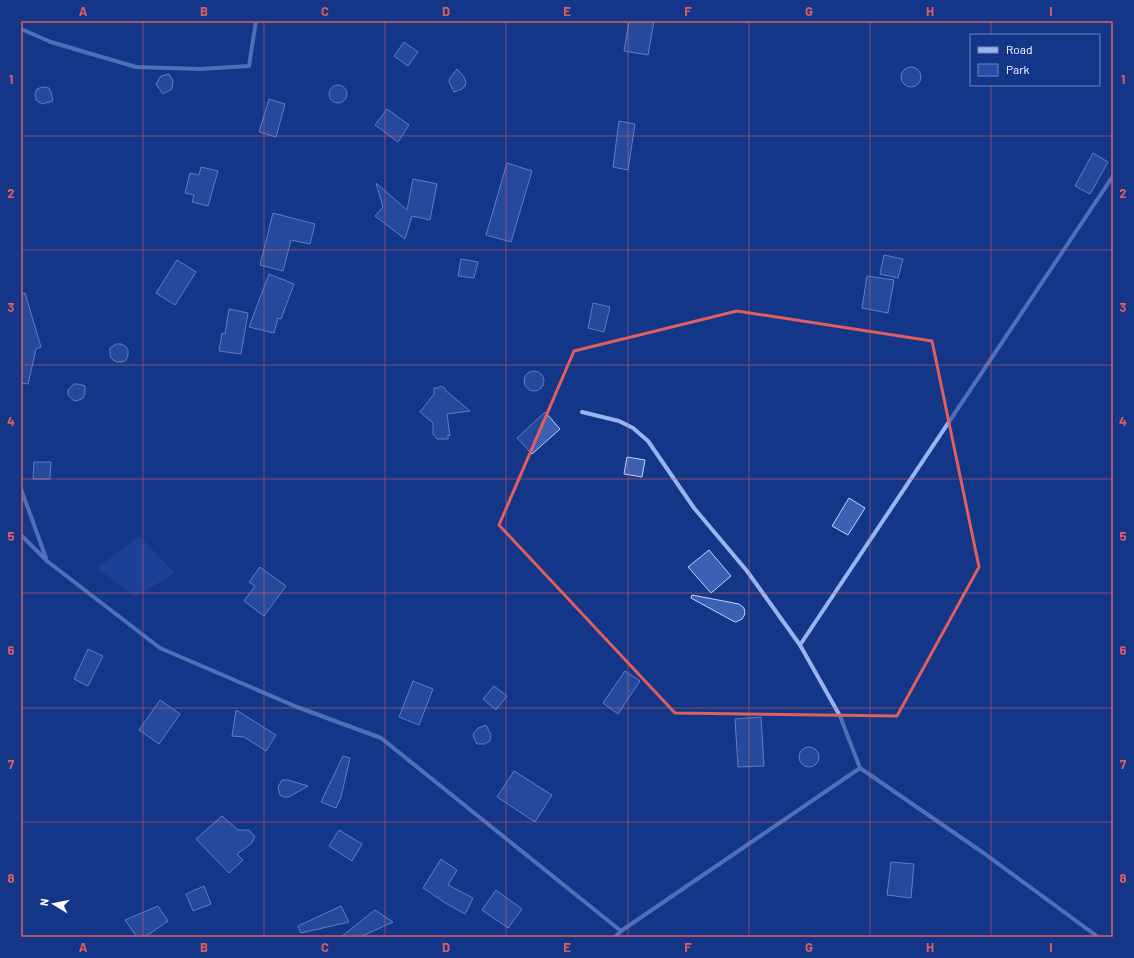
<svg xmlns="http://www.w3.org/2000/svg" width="1134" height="958" font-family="Barlow,sans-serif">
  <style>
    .green { fill: #264ea8 }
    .building { fill: #3c60b3; stroke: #c1d3fb }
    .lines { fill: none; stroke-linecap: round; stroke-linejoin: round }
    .street { stroke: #9ab4f0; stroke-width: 4 }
    .marked { fill: none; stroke: #e05e5e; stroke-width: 3; stroke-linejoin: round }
    .grid { fill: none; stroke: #e05e5e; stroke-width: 1; stroke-opacity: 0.55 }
    .neatline { fill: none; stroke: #e05e5e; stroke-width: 1.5 }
    .grid-label { font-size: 13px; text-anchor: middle; font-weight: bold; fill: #e05e5e }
  </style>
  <rect width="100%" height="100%" fill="#143689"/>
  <!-- green -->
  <path class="green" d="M139 536 175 573 135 597 97 568Z"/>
  <!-- building -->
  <path class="building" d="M629 21H654L648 55 624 51Z
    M404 42 418 52 408 66 394 56Z
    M901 77a10 10 0 1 1 20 0a10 10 0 1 1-20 0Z
    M457 69 464 77 466 82 465 86 462 89 454 92 449 82 450 78Z
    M169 74 173 81 172 89 163 94 156 84 161 76Z
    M329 94a9 9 0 1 1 18 0a9 9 0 1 1-18 0Z
    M42 87 49 88 51 92 53 101 42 104 36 100 35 94 37 89Z
    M269 99 285 104 276 137 259 132Z
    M387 109 409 125 398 142 375 125Z
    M619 121 635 124 628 170 613 167Z
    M1093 153 1108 162 1090 194 1075 186Z
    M507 163 532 171 511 242 486 235Z
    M201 167 218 171 208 206 192 202 194 195 185 193 190 173 199 175Z
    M413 179 437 184 430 220 412 216 405 239 375 216 383 207 376 183 407 210Z
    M273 213 315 224 310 244 291 240 283 271 260 265Z
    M884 255 903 259 898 278 880 274Z
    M461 259 478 262 474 278 458 276Z
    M177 260 196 272 175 305 156 293Z
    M269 274 294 284 281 319 278 318 274 333 249 327Z
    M867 276 894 280 888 313 862 308Z
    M25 293 41 347 36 349 28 384 21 383V294Z
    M593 303 610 307 604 332 588 328Z
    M229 309 248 313 241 354 219 351 222 333 225 334Z
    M116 344H121L125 346 128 350V355L126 360 122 362H117L113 360 110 356V348Z
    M524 381a10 10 0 1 1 20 0a10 10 0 1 1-20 0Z
    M74 384H78L85 386V394L83 398 79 400 75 401 71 398 68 395V390Z
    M440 386 445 388V390L470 411 447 414 450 436 448 435V439H437L433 434V423L420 412 434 394V388H439Z
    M545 412 560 429 532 454 517 438Z
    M627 457 645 460 642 477 624 474Z
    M34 462H51L50 479H33Z
    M849 498 865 508 848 535 832 526Z
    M709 550 731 576 711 593 688 567Z
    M260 567 286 586 264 616 244 601 255 586 249 582Z
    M692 595 739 604 744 608 745 614 742 619 736 622 733 621 691 598Z
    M88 649 103 656 88 686 74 679Z
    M625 671 640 681 618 714 603 703Z
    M413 681 433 689 419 725 399 717Z
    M494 686 507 696 496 710 483 699Z
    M160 700 180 714 159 744 139 730Z
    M236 710 276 735 266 751 244 737 232 736Z
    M761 717 764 766 738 767 735 719Z
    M486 725 491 735 490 741 485 744H477L474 738 473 734 478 728Z
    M799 757a10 10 0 1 1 20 0a10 10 0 1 1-20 0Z
    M343 756 350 758 341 797 336 808 321 802Z
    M514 771 552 795 535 822 497 797Z
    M282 780H288L308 786 289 797H284L280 795 278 787Z
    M222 816 238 830H249L255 837 251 844 237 854 243 860 229 873 196 839Z
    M339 830 362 844 352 861 329 846Z
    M441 859 457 870 448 885 473 898 465 914 447 904 423 888Z
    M891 862 914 864 911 898 887 895Z
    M204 886 211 904 193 911 186 894Z
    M496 890 522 909 508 928 482 910Z
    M158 906 168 921 145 937H137L125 920Z
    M341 906 349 922 301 933 298 926Z
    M375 910 393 922 360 937H341Z"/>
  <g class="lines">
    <!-- street -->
    <path class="street" d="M21 29 51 42 136 67 200 69 249 66 256 21
      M582 412 619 421 633 428 648 441 694 508 747 571 800 645 840 716 860 768
      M21 489 46 558
      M21 535 47 561 160 648 297 707 381 738 621 931
      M800 645 1113 176
      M615 937 621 931 860 768 985 854 1098 937"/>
  </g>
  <!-- marked area -->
  <path d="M0 0H1134V958H0ZM737 311 932 341 979 567 897 716 675 713 499 525 574 351Z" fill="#143689" fill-opacity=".55" fill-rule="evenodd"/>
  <path class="marked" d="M737 311 932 341 979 567 897 716 675 713 499 525 574 351Z"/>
  <!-- grid -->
  <path class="grid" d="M143 21V937M264 21V937M385 21V937M506 21V937M628 21V937M749 21V937M870 21V937M991 21V35M991 85V937M21 136H1113M21 250H1113M21 365H1113M21 479H1113M21 593H1113M21 708H1113M21 822H1113"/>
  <!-- border -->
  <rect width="1134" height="958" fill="none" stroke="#143689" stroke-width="44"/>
  <!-- legend -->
  <rect x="970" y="34" width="130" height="52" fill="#143689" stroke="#7286b8"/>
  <rect x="978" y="47" width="20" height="6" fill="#9ab4f0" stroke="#7286b8"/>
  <text x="1006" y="54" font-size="12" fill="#ffffff">Road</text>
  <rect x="978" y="64" width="20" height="12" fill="#264ea8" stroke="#7286b8"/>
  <text x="1006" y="74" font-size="12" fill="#ffffff">Park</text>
  <!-- north arrow -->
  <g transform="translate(54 904) rotate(280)" stroke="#143689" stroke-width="3" paint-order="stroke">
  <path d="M0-3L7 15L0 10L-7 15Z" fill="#ffffff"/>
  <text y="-6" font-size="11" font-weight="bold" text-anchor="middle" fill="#ffffff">N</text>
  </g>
  <rect x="22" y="22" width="1090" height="914" class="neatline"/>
  <g class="grid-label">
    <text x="83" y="16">A</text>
    <text x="204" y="16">B</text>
    <text x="325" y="16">C</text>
    <text x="446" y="16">D</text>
    <text x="567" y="16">E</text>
    <text x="688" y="16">F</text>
    <text x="809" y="16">G</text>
    <text x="930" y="16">H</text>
    <text x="1051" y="16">I</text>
    <text x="11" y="84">1</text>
    <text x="1123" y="84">1</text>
    <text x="11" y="198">2</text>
    <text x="1123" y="198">2</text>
    <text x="11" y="312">3</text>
    <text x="1123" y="312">3</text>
    <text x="11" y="426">4</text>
    <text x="1123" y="426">4</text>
    <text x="11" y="541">5</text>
    <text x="1123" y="541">5</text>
    <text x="11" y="655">6</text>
    <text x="1123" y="655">6</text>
    <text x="11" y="769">7</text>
    <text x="1123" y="769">7</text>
    <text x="11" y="883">8</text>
    <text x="1123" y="883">8</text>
    <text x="83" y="952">A</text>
    <text x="204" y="952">B</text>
    <text x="325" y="952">C</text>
    <text x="446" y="952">D</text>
    <text x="567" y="952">E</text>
    <text x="688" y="952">F</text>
    <text x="809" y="952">G</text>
    <text x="930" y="952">H</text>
    <text x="1051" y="952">I</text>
  </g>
</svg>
